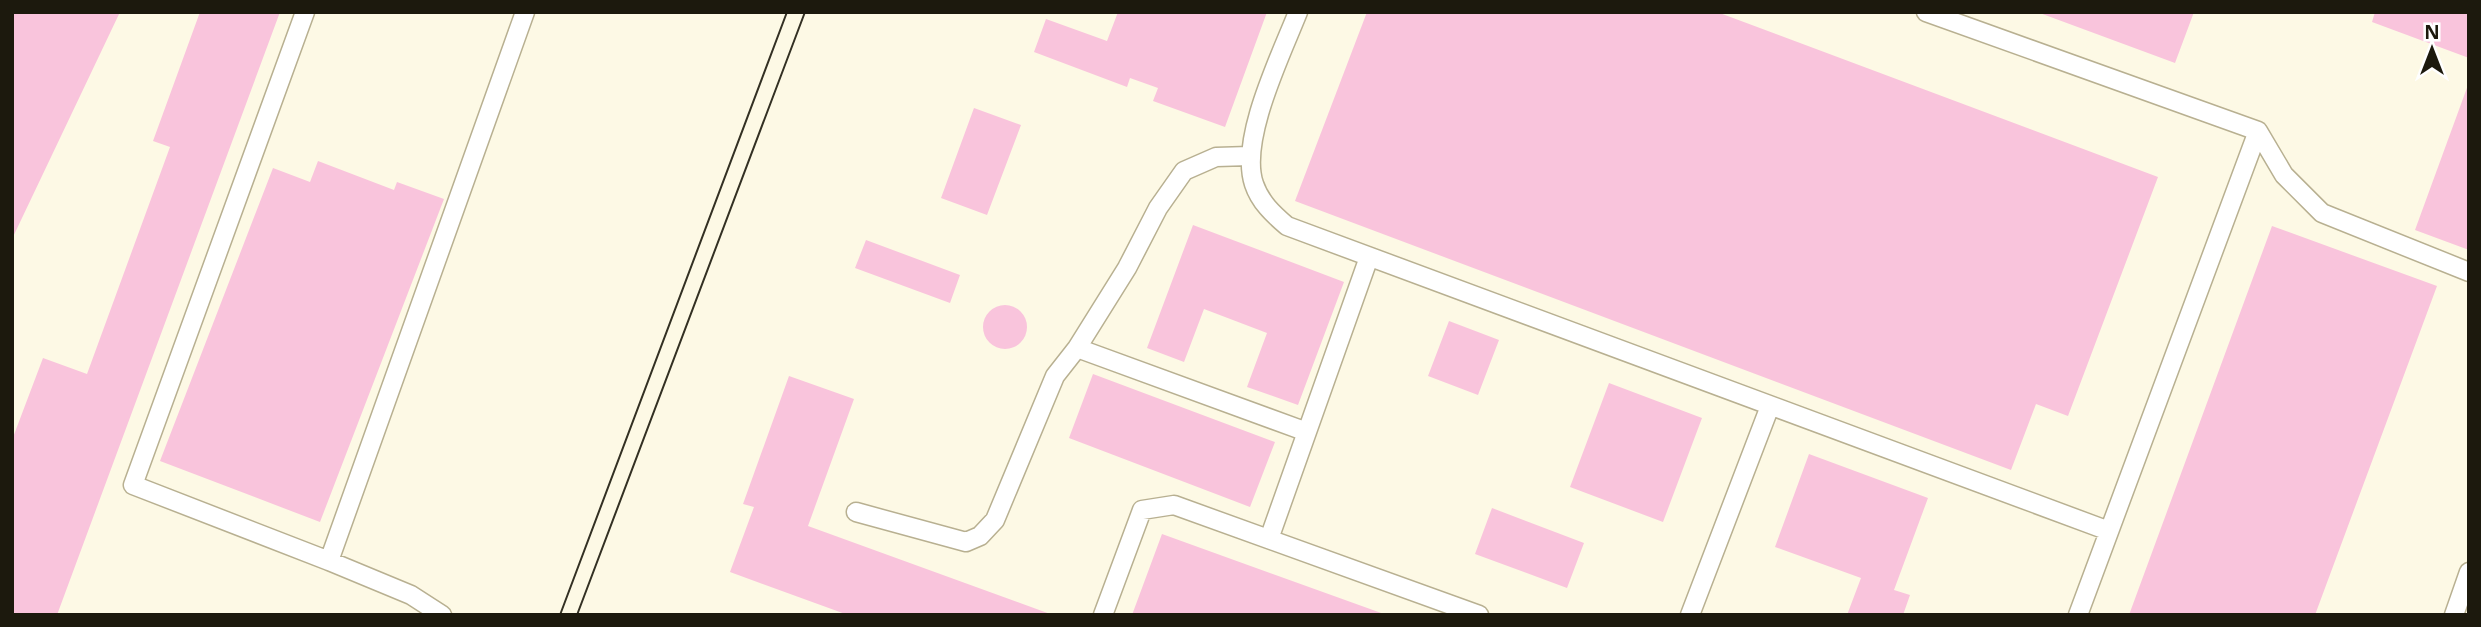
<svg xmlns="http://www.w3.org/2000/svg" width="2481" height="627" font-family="'Noto Sans',sans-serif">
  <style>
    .building { fill: #f9c4dc }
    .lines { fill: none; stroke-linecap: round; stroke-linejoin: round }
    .service-casing { stroke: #b8b091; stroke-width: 21 }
    .service { stroke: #fff; stroke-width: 18 }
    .tram { stroke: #333023; stroke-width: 2 }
  </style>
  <rect width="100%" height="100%" fill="#fdf9e5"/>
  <!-- building -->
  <path class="building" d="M12 12H120L12 239Z
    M200 12H280L57 615H12V440L43 358 87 374 170 147 153 141Z
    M1118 12H1267L1225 127 1153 101 1158 88 1130 78 1127 87 1034 52 1046 19 1107 41Z
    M1367 12H1717L2158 177 2068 416 2036 404 2011 470 1295 201Z
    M2037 12H2194L2175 63Z
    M2375 12H2469V58L2372 22Z
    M2468 85H2469V250L2415 230Z
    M974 108 1021 125 987 215 941 198Z
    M318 161 394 190 397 182 444 199 320 522 160 461 273 168 310 182Z
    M1193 225 1344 282 1298 405 1247 387 1267 333 1204 309 1184 362 1147 348Z
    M2272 226 2437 286 2315 615H2129Z
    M866 240 960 275 950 303 855 268Z
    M983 327a22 22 0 1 1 44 0a22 22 0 1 1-44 0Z
    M1449 321 1499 340 1478 395 1428 376Z
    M1093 374 1275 442 1250 507 1069 438Z
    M789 376 854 399 808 526 1053 615H848L730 572 754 507 743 504Z
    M1609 383 1702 418 1663 522 1570 487Z
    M1809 454 1928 498 1894 590 1910 595 1903 615H1847L1861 578 1775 547Z
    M1492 508 1584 543 1567 588 1475 554Z
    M1162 534 1384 614V615H1132Z"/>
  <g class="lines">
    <defs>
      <path id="service" d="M305 12 133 485 329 561
        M1298 12C1281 55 1239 140 1254 184 1260 202 1273 214 1287 226L2109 531
        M1926 12 2258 131 2284 175 2322 213 2469 272
        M1077 348 1307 432
        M856 512 966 542 980 536 995 520 1055 376 1077 348 1127 268 1158 208 1184 171 1216 157 1249 156
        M1269 539 1369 257
        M442 615 411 595 329 561 525 12
        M1103 615 1142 510 1174 505 1479 615
        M1690 615 1770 406
        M2078 615 2258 131
        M2454 615 2469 572"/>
    </defs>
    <!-- service casing -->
    <use href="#service" class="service-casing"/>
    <!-- service -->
    <use href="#service" class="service"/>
    <!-- tram -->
    <path class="tram" d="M560 615 787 12
      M577 615 805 12"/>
  </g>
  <!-- border -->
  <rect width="2481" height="627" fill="none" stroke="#1c190d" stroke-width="28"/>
  <!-- north arrow -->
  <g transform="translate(2432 49)" stroke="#ffffff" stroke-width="5" paint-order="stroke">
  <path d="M0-5L12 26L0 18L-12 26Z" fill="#1c190d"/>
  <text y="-10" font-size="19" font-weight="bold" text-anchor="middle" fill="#1c190d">N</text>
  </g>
</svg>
